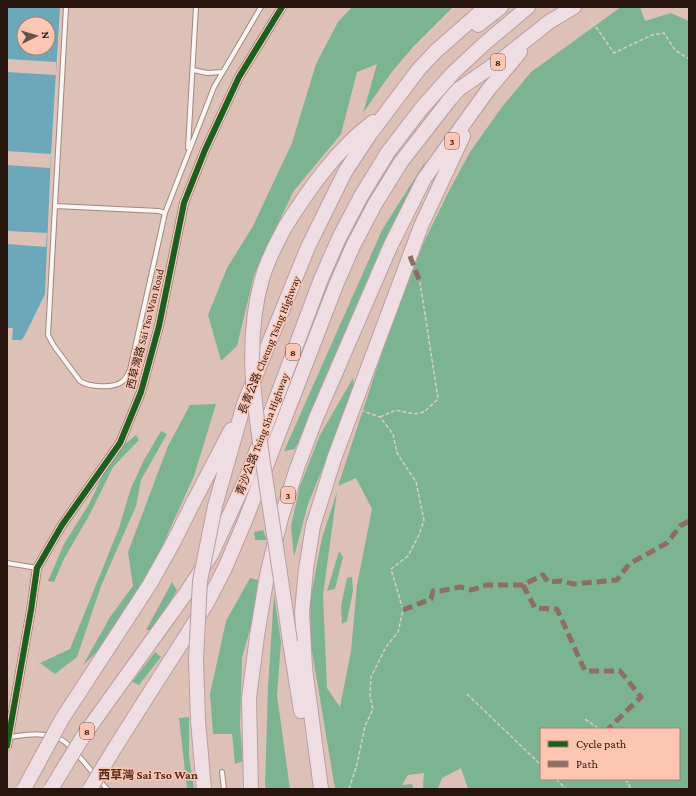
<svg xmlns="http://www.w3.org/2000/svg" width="696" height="796" font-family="'Crimson Pro','Noto Sans TC',serif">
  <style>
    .forest { fill: #7cb492; fill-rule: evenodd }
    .water { fill: #6ca8b9; fill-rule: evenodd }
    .pier { fill: #dec1b6 }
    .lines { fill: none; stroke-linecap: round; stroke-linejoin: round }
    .lane-casing { stroke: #9f8880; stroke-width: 6 }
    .street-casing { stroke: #9f8880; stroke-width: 10 }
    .highway-casing { stroke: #b99ea1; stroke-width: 16 }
    .path { stroke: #d6ccc9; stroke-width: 1.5; stroke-dasharray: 4 2; stroke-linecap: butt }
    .lane { stroke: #faf6f4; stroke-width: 4 }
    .street { stroke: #faf6f4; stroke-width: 8 }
    .highway { stroke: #eedee4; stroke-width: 14 }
    .highway-bridge-casing { stroke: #b99ea1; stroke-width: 16; stroke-linecap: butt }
    .highway-bridge { stroke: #eedee4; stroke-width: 14 }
    .quiet { stroke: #8d6e63; stroke-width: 5; stroke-dasharray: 10 5; stroke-linecap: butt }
    .cycleway-casing { stroke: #fcc6b2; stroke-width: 8 }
    .cycleway { stroke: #1b5e20; stroke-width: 6 }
    .labels { text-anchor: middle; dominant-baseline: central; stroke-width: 3; stroke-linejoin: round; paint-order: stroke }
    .shield { fill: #fcc6b2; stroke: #684a3f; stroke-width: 1 }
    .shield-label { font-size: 10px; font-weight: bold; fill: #28150e }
    .street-label { font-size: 11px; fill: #28150e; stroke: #fcc6b2 }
    .neighbourhood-label { font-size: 12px; font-weight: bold; fill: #552b1b; stroke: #fcc6b2 }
  </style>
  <rect width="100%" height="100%" fill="#dec1b6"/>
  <!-- forest -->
  <path class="forest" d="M352 7H453L413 47 391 73 363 113 377 64 357 72 341 134 293 192 254 275 237 346 221 361 208 315 227 268 253 226 292 143 316 64 338 22Z
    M621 7H640L645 21 671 13 689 21V789H468L461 768 442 778 438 789H419L423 788 424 773 408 775 402 785 412 784 414 789H335L311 645 310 601 322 538 337 492 323 595 327 688 340 707 351 651 357 585 372 509 356 478 338 486 388 334 424 242 451 187 470 152 502 107 531 72ZM541 729H679V779H541Z
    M425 162 419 184 295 449 284 451 382 230Z
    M353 378 354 389 333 447 319 477 308 504 294 557 291 526 300 486 320 435Z
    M216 404 194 476 146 582 114 636 83 665 110 617 133 586 128 552 168 446 190 405Z
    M161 431 167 434 141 480 136 506 101 586 77 657 55 674 40 663 70 649 119 528 131 488 144 460Z
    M136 435 139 440 113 467 90 514 64 559 54 582 48 581 64 544 89 504 113 454Z
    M263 530 267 540H255L254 532Z
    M339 551 343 557 335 589 327 591Z
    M352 577 353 591 347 621 342 624 341 606 347 578Z
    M250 578 258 580 255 611 242 658 240 726 243 761 235 764 232 734H213L210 694 226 621Z
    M172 582 177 590 153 630H146Z
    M274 594 281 642 277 695 290 789H266L265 785 268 687Z
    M155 652 161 657 139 685 132 682Z
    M189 717V756L194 789H187L179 718Z"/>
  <!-- water -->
  <path class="water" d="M7 7H60L51 154 45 294 24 337 7 355ZM24 24H48V48H24Z"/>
  <!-- pier -->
  <path class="pier" d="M7 59 56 62V75L7 72Z
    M7 151 51 154 50 168 7 165Z
    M7 231 47 233 46 247 7 244Z
    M7 328H13L12 340H24L7 357Z"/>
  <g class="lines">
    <defs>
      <path id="lane" d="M66 7 55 206 159 211 165 213
        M193 70 207 73 222 72
        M188 148 196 7
        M55 206 48 335 54 346 80 381C89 387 114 389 123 381 126 379 128 373 130 370L165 213 214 87 261 7
        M7 563 37 568
        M9 737C25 735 47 731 62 740 72 746 86 765 95 775
        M222 772 224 789
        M99 780 107 789"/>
      <path id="street" d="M7 746 31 610 37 568 62 525 120 443 141 392 159 326 184 203 205 150 239 77 282 7"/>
      <path id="highway" d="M478 25 501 7
        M285 227C309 189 337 149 373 122
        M193 503 231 430
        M215 506 244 404 308 247 345 172 370 134 419 69 436 51 486 7
        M290 642 301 711
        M127 675 186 593 211 555 246 479 321 279 339 238 361 196 388 152 421 109 453 73 484 44 528 7
        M140 708 207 603 225 568 245 521 336 285 353 246 375 204 401 162 450 99 459 89 501 60 549 22 574 7
        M198 721 204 789
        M251 789 249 698 257 636 267 575 281 518 297 468 316 418 390 247 424 179 488 90 520 52
        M321 789 305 668 302 612 306 569 313 526 334 459 421 226 463 136"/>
    </defs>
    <!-- lane casing -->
    <use href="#lane" class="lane-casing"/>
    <!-- street casing -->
    <use href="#street" class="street-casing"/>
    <!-- highway casing -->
    <use href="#highway" class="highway-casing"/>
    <!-- path -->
    <path class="path" d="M589 17 614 53 652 35 664 33 675 50 689 59
      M205 128 225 86
      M380 417 396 410 414 414 424 412 438 399 420 282
      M21 572 25 574 27 577
      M7 665 10 651 16 646
      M7 668 10 678
      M27 682C34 673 38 664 32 653
      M467 694 541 765
      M585 719 599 729
      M7 779 13 752
      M556 779 566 789
      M626 779 631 789
      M349 789 357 764 365 726 373 709 370 697 371 677 386 647 398 632 403 610 391 569 408 556 419 535 424 520 416 482 397 453 393 434 380 417 363 411"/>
    <!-- lane -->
    <use href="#lane" class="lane"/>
    <!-- street -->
    <use href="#street" class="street"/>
    <!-- highway -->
    <use href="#highway" class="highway"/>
    <defs>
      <path id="highway-bridge" d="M285 227C276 244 267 261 262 279 242 348 257 421 267 489 275 540 283 591 290 642
        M198 721 196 659 200 581 215 506
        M24 789 62 719 150 584 174 541 193 503
        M51 789 84 735 127 675
        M90 789 114 749 140 708"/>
    </defs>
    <!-- highway-bridge casing -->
    <use href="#highway-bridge" class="highway-bridge-casing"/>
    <!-- highway-bridge -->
    <use href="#highway-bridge" class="highway-bridge"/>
    <!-- quiet -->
    <path class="quiet" d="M410 256 420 282
      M523 585 535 608 557 609 585 671H620L641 697 608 729
      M403 610 431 599 433 591H440L460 587 472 590 486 585H523L543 575 548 582 561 581 574 584 617 580 629 564 667 543 680 526 689 521"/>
    <defs>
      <path id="cycleway" d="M7 746 31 610 37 568 62 525 120 443 141 392 159 326 184 203 205 150 239 77 282 7"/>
    </defs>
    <!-- cycleway casing -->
    <use href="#cycleway" class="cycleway-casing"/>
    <!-- cycleway -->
    <use href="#cycleway" class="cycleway"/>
  </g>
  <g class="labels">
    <!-- shield labels -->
    <g class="shield">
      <rect x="491" y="54" width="14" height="16" rx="3"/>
      <rect x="445" y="133" width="14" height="16" rx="3"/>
      <rect x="286" y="344" width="14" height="16" rx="3"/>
      <rect x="281" y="487" width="14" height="16" rx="3"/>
      <rect x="80" y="723" width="14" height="16" rx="3"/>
    </g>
    <g class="shield-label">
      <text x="498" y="62">8</text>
      <text x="452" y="141">3</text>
      <text x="293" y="352">8</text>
      <text x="288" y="495">3</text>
      <text x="87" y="731">8</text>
    </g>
    <!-- street labels -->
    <g class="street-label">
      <text transform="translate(145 329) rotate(-76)">西草灣路 Sai Tso Wan Road</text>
      <text transform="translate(269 345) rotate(-68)">長青公路 Cheung Tsing Highway</text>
      <text transform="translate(262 434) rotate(-69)">青沙公路 Tsing Sha Highway</text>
    </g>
    <!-- neighbourhood labels -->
    <g class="neighbourhood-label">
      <text x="148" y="775">西草灣 Sai Tso Wan</text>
    </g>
  </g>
  <!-- border -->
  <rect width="696" height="796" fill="none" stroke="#28150e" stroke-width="16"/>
  <!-- legend -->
  <rect x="540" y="728" width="140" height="52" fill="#fcc6b2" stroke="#a77f70"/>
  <rect x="548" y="741" width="20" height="6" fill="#1b5e20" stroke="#a77f70"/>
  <text x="576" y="748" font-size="12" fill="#28150e">Cycle path</text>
  <rect x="548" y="761" width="20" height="6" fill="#8d6e63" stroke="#a77f70"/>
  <text x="576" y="768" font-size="12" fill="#28150e">Path</text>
  <!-- north arrow -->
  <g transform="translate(36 36) rotate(85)"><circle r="19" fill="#fcc6b2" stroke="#a77f70"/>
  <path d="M0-3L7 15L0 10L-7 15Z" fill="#685149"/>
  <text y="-6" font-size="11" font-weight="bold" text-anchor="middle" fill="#28150e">N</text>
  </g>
</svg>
